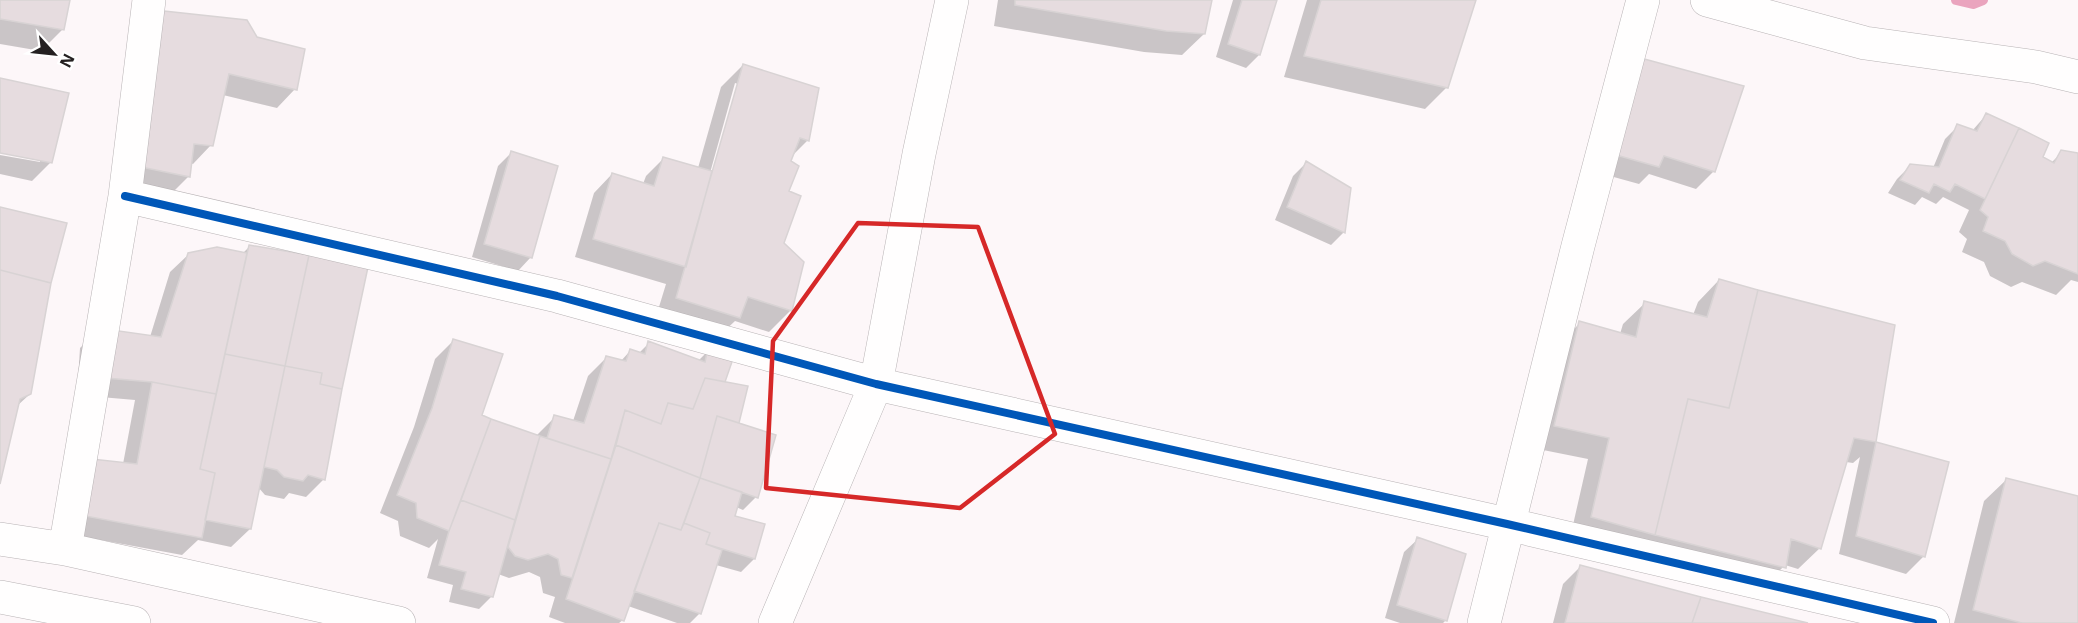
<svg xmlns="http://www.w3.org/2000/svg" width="2078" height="623" font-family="'Noto Sans',sans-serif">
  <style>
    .shadow { fill: #0003; fill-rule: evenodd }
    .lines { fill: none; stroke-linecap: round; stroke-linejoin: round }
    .stream { stroke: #eaa4be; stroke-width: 10 }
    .building { fill: #e6dcdf; stroke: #d8d3d4; stroke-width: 1.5 }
    .minor-casing { stroke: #b8b3b5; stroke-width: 34 }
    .secondary-casing { stroke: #b8b3b5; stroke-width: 34 }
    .minor { stroke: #fffefe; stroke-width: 33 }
    .secondary { stroke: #fffefe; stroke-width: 33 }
    .cycleway-casing { stroke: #fff; stroke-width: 11 }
    .cycleway { stroke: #0057b8; stroke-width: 8 }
    .marked { fill: none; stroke: #d62828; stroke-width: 4.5; stroke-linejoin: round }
  </style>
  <rect width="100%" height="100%" fill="#fdf7f9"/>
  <!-- shadow -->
  <path class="shadow" d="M0 0H68L63 29 41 51 0 44Z
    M998 0H1210L1204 34 1182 55 1144 52 994 26Z
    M1233 0H1276L1259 55 1246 68 1216 57Z
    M1307 0H1475L1447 87 1425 109 1284 77Z
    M256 38 295 89 277 108 223 95 211 145 193 164 190 163 188 177 170 195 113 183Z
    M743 65 808 140 791 157 787 191 782 243 791 310 769 332 735 321 717 338 655 320 666 284 575 257 594 193 612 174 643 184 646 176 664 158 698 168 721 87ZM735 83 738 84 713 173H710Z
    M1619 77 1714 171 1696 189 1649 174 1639 184 1592 171Z
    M0 80 51 162 32 181 0 174V155L40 162V159L0 151Z
    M1986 115 2015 134 2019 130 2042 158 2051 163 2062 152 2078 155V282L2071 280 2056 295 2022 282 2011 287 1990 276 1984 262 1962 252 1967 239 1959 232 1969 210 1943 197 1936 204 1922 197 1915 205 1888 193 1897 179 1911 165 1933 168 1945 139 1958 126 1972 131Z
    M511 153 531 257 518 271 472 257 498 166Z
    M1306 163 1344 232 1331 245 1275 220 1293 176Z
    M0 208 50 282 30 394 17 406 0 479Z
    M250 246 340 389 324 479 306 497 289 493 284 499 265 495 258 487 250 529 231 547 198 540 182 555 63 533 123 464 135 400 77 395 80 348 98 330 150 337 170 272 189 254 243 253Z
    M1719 280 1893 326 1875 443 1947 463 1924 556 1906 574 1839 554 1860 457 1853 463 1846 462 1820 548 1798 569 1785 565 1762 589 1570 538 1588 459 1533 448 1558 345 1580 323 1620 334 1623 324 1645 303 1693 315 1698 302Z
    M453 341 480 416 536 436 555 417 573 421 588 376 606 358 620 362 630 351 638 354 649 343 698 361 709 350 723 383 746 387 737 424 756 497 743 510 736 507 733 517 754 559 741 572 716 565 700 613 690 623H677L628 606 623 620 619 623H565L549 617 555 597 543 593 540 577 529 572 509 578 498 574 492 596 479 609 449 602 453 585 427 578 438 539 429 548 400 536 398 521 380 513 414 427 435 359Z
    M2006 480 2078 498V623H1954L1984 501Z
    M1418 539 1446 620 1443 623H1400L1385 618 1404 552Z
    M1581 566 1802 623H1553L1563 584Z"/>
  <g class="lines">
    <!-- stream -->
    <path class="stream" d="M1956 0 1973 4 1983 0"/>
  </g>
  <!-- building -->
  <path class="building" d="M0 0H70L64 30 0 19Z
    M1015 0H1212L1205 34 1166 31 1015 5Z
    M1242 0H1277L1260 55 1228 44Z
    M1321 0H1476L1448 88 1304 56Z
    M164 11 247 20 257 37 305 49 297 90 229 74 213 146 194 144 190 177 131 165Z
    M1637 57 1744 86 1715 172 1664 156 1659 167 1609 153Z
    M743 64 819 88 809 141 800 138 791 161 799 166 789 191 801 196 784 243 804 262 792 311 748 297 740 318 676 298Z
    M0 78 69 93 52 163 0 153Z
    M1986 113 2019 128 1985 199 1955 184 1950 192 1934 184 1929 193 1900 180 1910 164 1939 167 1957 124 1977 131Z
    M2019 128 2049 143 2043 157 2054 163 2061 150 2078 153V274L2045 261 2033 266 2012 254 2005 241 1983 231 1988 217 1980 210Z
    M511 151 558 166 532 258 484 244Z
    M663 157 712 171 686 267 593 239 612 173 654 186Z
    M1306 161 1351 188 1345 233 1287 207Z
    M0 207 67 223 51 283 0 270Z
    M249 245 309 255 285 366 225 354Z
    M217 247 247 253 216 394 152 382 94 377 98 328 161 337 188 253Z
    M309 255 368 267 342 389 320 384 322 373 285 366Z
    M0 270 51 283 31 394 20 399 0 484Z
    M1719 279 1758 290 1729 408 1688 399 1655 535 1591 517 1609 438 1554 426 1579 321 1636 337 1644 301 1707 317Z
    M1758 290 1895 325 1876 442 1854 438 1821 549 1791 539 1786 568 1655 535 1688 399 1729 408Z
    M453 339 503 354 482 415 491 419 449 531 417 518 416 503 397 495 432 408Z
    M648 341 705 362 708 348 734 356 725 382 705 378 693 409 668 403 661 424 625 410 611 459 547 438 554 415 584 423 606 356 626 361 630 349 645 354Z
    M225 354 285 366 251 529 205 520 215 473 200 469Z
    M285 366 322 373 320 384 342 389 325 480 308 475 303 481 284 477 277 470 264 467Z
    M705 378 748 386 739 423 717 416 700 478 616 445 625 410 661 424 668 403 693 409Z
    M152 382 216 394 200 469 215 473 202 538 80 515 92 459 137 464Z
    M717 416 776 435 758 498 700 478Z
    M491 419 540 436 515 520 461 500Z
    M540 436 611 459 572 578 561 575 558 559 548 554 528 560 515 556 508 547Z
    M1876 442 1949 462 1925 557 1856 536Z
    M616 445 700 478 681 530 659 523 624 621 566 599Z
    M700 478 742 492 735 516 765 524 755 559 706 544 710 533 684 523Z
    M2006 478 2078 496V623H2022L1973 610Z
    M461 500 515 520 493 597 461 589 466 572 439 565 449 531Z
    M659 523 681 530 684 523 710 533 706 544 722 550 701 614 634 591Z
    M1417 537 1466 554 1447 621 1397 605Z
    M1580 565 1701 597 1692 623H1565Z
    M1701 597 1808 623H1692Z"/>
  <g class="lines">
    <defs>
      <path id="minor" d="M1707 0 1865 43 2036 67 2078 77
        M125 196 557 296 876 384 1507 524 1933 623
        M0 539 65 549 399 623
        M65 549 125 196 149 0
        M775 623 876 384 919 154 952 0
        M1484 623 1578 246 1643 0"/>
      <path id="secondary" d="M0 597 134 623"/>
    </defs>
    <!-- minor casing -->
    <use href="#minor" class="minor-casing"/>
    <!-- secondary casing -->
    <use href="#secondary" class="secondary-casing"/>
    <!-- minor -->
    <use href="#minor" class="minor"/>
    <!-- secondary -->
    <use href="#secondary" class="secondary"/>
    <defs>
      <path id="cycleway" d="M125 196 557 296 876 384 1507 524 1933 623"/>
    </defs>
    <!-- cycleway casing -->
    <use href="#cycleway" class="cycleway-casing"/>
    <!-- cycleway -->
    <use href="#cycleway" class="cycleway"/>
  </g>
  <!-- marked area -->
  <path class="marked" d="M858 223 978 227 1055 434 960 508 766 488 773 341Z"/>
  <!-- north arrow -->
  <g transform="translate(54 54) rotate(117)" stroke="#ffffff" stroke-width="4.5" paint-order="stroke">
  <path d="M0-4.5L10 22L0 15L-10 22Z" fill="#242021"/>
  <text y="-9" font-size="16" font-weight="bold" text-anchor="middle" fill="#242021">N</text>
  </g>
</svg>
